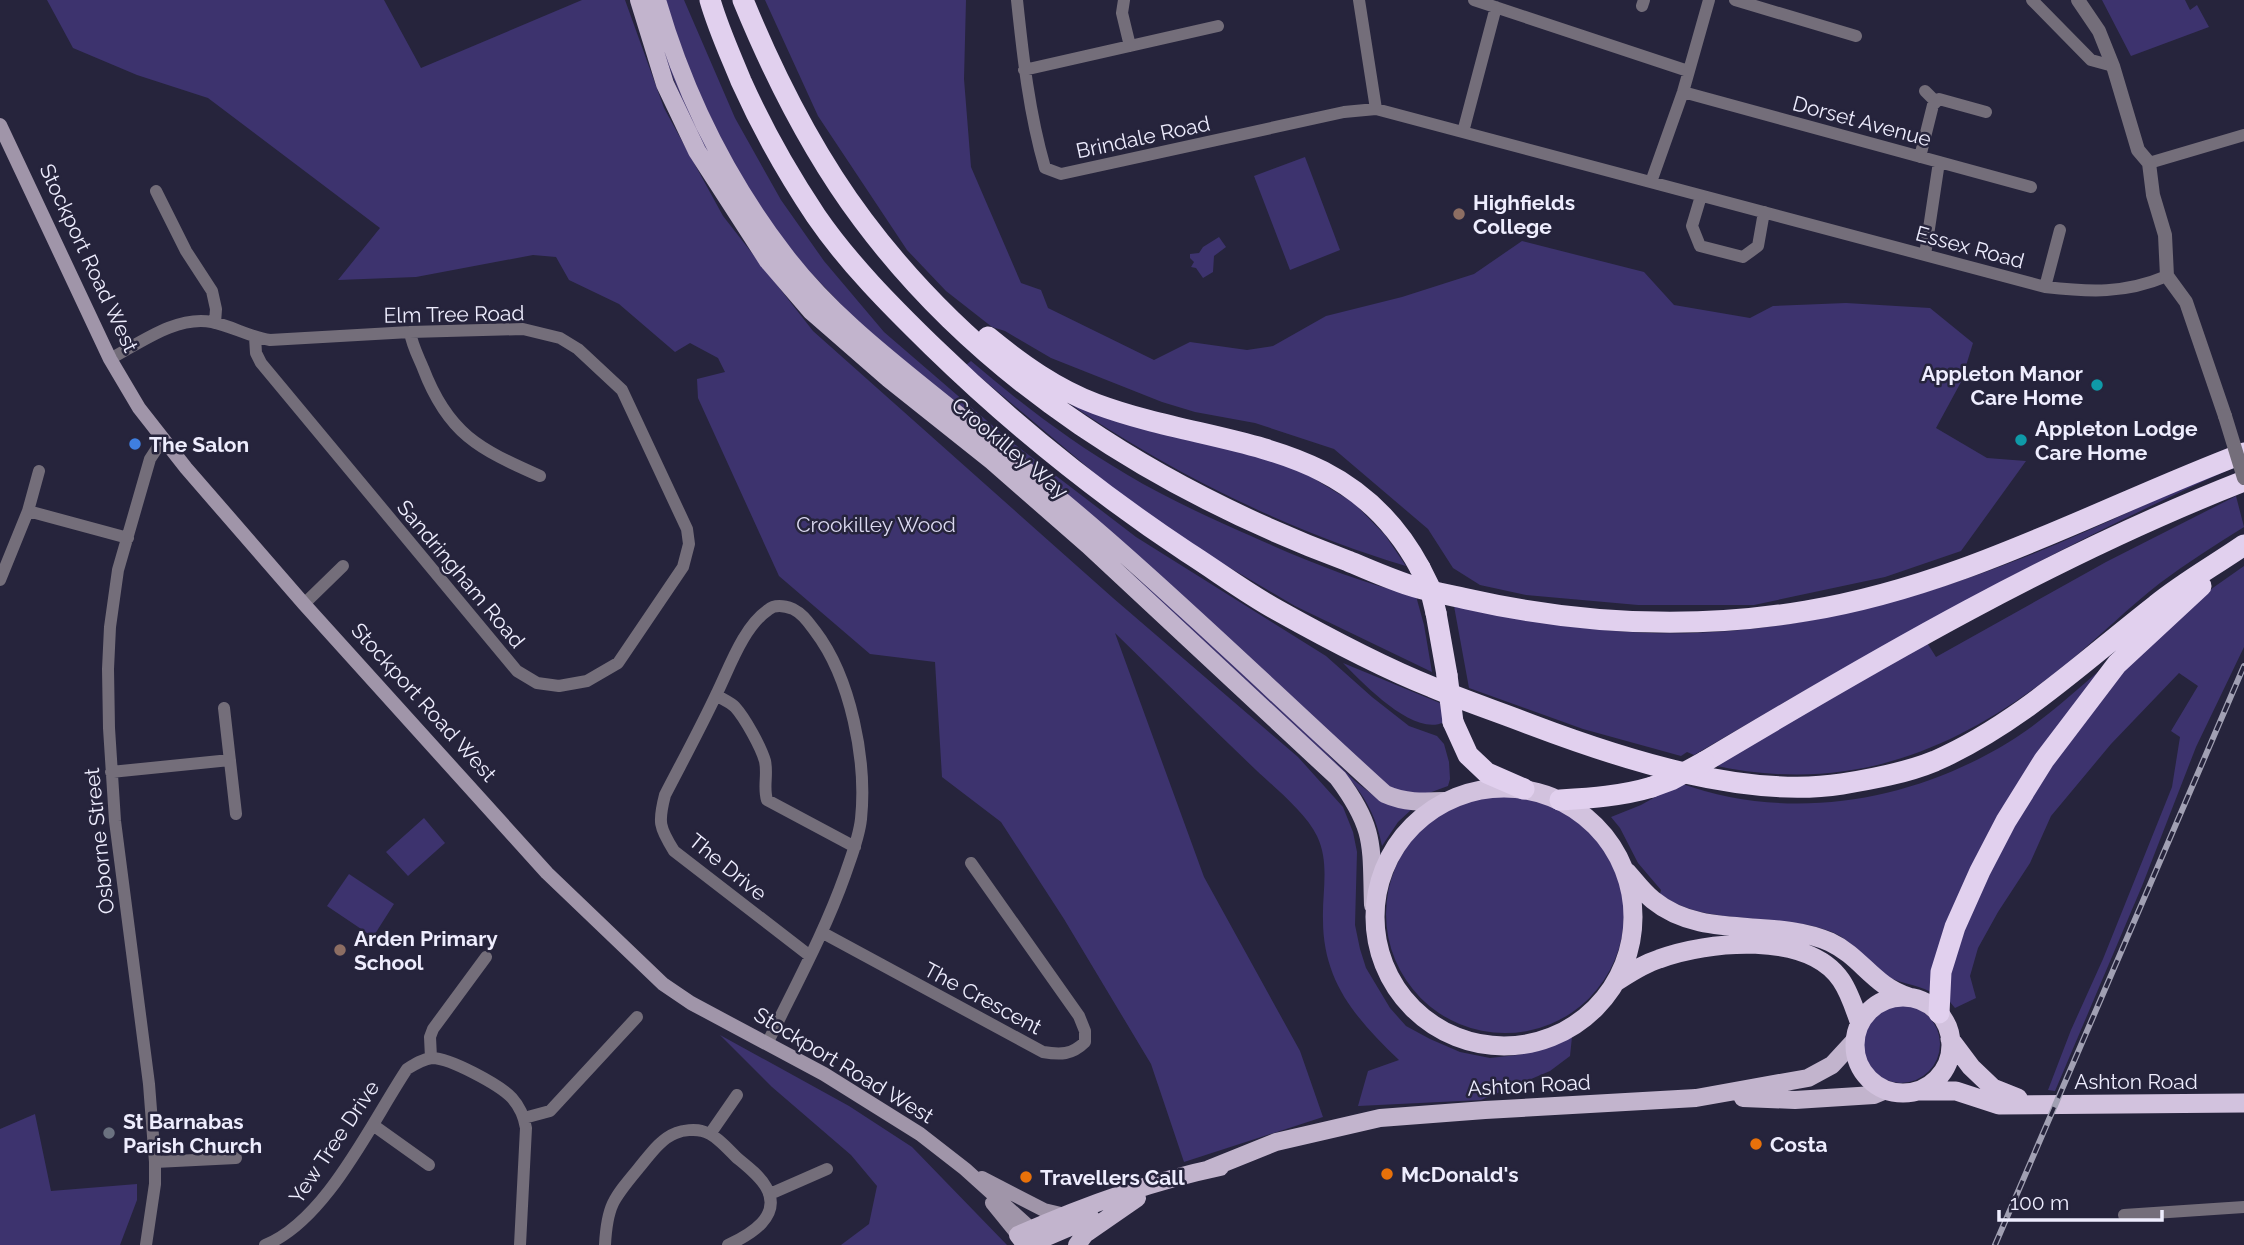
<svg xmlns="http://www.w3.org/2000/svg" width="2244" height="1245" font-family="Raleway,sans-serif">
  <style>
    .green { fill: #3d336e }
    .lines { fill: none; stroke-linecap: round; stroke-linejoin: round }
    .minor { stroke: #746e7a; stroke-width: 12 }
    .tertiary { stroke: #746e7a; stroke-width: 14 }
    .secondary { stroke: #a095a9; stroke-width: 14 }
    .primary { stroke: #c2b4cd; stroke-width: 18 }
    .trunk { stroke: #d2c2de; stroke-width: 19 }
    .motorway { stroke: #e1d0ee; stroke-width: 21 }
    .rail-casing { stroke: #a1a0b3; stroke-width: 6 }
    .rail { stroke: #26243c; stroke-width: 3.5; stroke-dasharray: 10; stroke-linecap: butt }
    .tertiary-bridge { stroke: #746e7a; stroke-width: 14 }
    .motorway-bridge { stroke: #e1d0ee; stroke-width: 21 }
    .education-dot { fill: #8d6e63; stroke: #26243c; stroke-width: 2.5 }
    .culture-dot { fill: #0f9aa8; stroke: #26243c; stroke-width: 2.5 }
    .shop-dot { fill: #3f7fe0; stroke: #26243c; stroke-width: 2.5 }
    .worship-dot { fill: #6b7280; stroke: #26243c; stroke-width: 2.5 }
    .food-dot { fill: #e8710a; stroke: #26243c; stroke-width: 2.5 }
    .labels { text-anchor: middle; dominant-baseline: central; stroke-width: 5; stroke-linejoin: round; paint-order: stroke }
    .street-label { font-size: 21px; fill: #eeedfe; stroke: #26243c }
    .poi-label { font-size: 21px; font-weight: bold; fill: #eeedfe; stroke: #26243c; text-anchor: start }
    .park-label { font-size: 21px; fill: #dbd9f0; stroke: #26243c }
  </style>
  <rect width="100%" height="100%" fill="#26243c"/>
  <!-- green -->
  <path class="green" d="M47 0H384L421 68 582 0H625L664 108 723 216 813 331 1113 598 1298 757 1343 807 1353 832 1357 852 1355 925 1360 949 1366 968 1390 1008 1406 1026 1430 1039 1460 1052 1490 1058 1517 1055 1548 1048 1572 1037 1570 1056 1550 1071 1481 1100 1358 1106 1368 1071 1399 1060C1357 1020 1323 982 1323 920 1322 892 1330 863 1317 836 1306 813 1275 788 1256 770 1209 725 1162 679 1115 633L1204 877 1300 1051 1323 1117 1184 1162 1151 1064 1064 919 1001 822 942 777 935 662 870 654 779 576 698 398 697 379 725 372 718 358 690 343 675 352 619 304 569 280 556 257 533 255 416 277 338 280 380 228 208 98 137 75 73 48Z
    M647 0H650L663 47 681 93 704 142 724 178 747 214 779 256 822 305 872 351 1158 596 1274 701 1355 781 1378 799 1412 809 1398 822 1382 846C1377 821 1369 803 1353 783 1253 687 1151 594 1047 504 957 425 856 355 780 262 716 185 674 95 647 0Z
    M664 0H684L735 118 781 200 824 261 884 332 1008 439 1136 537 1326 656 1372 697 1409 726 1437 736 1444 744 1449 762 1450 779 1448 786 1426 794 1395 792 1004 444 855 319 792 253 739 177 711 128Z
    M765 0H966L964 79 971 167 1021 283 1041 290 1048 308 1154 360 1190 342 1247 350 1273 346 1326 316 1402 297 1474 274 1522 241 1644 272 1674 305 1750 318 1773 306 1846 303 1930 308 1973 343 1961 382 1936 428 1987 458 2026 461 1961 551 1885 577 1754 605H1638L1526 595 1480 585 1453 568 1428 529 1334 449 1255 423 1195 412 1162 402 1051 358 1005 331 992 327 946 291 907 250 818 116Z
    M2102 0H2185L2190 10 2197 5 2209 27 2131 56Z
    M1305 157 1340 250 1290 270 1254 176Z
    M1219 237 1226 247 1214 256 1213 272 1203 278 1196 268 1191 267 1194 262 1190 258V254L1199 253 1203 247Z
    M971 361C1020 403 1071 442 1126 474 1166 498 1208 517 1251 536 1304 560 1358 582 1416 596L1424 625 1432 672 1295 606 1203 552 1136 508 966 365Z
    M1060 397 1255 454 1298 469 1354 503 1385 535 1406 566C1283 529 1165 470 1060 397Z
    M2244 463C2054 547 1873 650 1694 755L1687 752 1681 756 1583 729 1469 688 1454 606C1508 616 1561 627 1616 631 1757 643 1895 608 2025 557 2099 528 2169 491 2244 463Z
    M2236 496 2244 527C2215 545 2187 563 2160 583 2129 607 2101 635 2071 660 1962 749 1853 796 1712 765L1924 638 1936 657 2106 562Z
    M2244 566V647L2196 747 2142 886 2055 1091 2048 1090 2071 1030 2103 959 2172 787 2180 737 2171 731 2198 686 2179 673 2111 744 2051 816 2030 863 1998 912 1978 948 1970 976 1976 998 1955 1008 1950 1002 1946 988 1972 906 2038 781 2111 682 2207 592Z
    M1343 663 1440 703 1444 722C1414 738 1362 682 1343 663Z
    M2105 666 2044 746 1931 992C1916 984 1895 983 1881 973 1865 960 1852 940 1832 932 1777 911 1706 928 1660 894L1661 890 1638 863 1620 828 1611 817 1641 805 1680 783C1789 823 1911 802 2009 742 2043 721 2074 692 2105 666Z
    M1386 914a119 119 0 1 1 238 0a119 119 0 1 1-238 0Z
    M424 818 445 843 408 876 386 852Z
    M349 874 394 904 373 937 327 906Z
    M1862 1044a39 39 0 1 1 78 0a39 39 0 1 1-78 0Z
    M720 1035 849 1106 912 1147 1007 1245H841L869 1224 877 1186 851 1155 772 1087Z
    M35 1114 51 1191 137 1184V1200L120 1245H0V1129Z"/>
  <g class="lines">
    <!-- minor -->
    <path class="minor" d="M1017 0C1023 57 1029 113 1045 168L1061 174 1344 112 1376 109 2045 287C2090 292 2124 294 2167 276
      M1124 0 1122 13 1130 46
      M1359 0 1376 109
      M1474 0 1688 71
      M1735 0 1856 36
      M2032 0 2091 60 2113 66
      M1642 6 1644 0
      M1024 70 1218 26
      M1925 91 1935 101
      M1683 92 2031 187
      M1463 132 1496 7
      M1920 157 1933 105 1939 99 1986 112
      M2149 163 2244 135
      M1651 182 1683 92 1709 0
      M156 191 186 251 212 291 216 309 215 323
      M1701 196 1692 226 1700 246 1743 257 1758 246 1764 212
      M1925 255 1939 162
      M2045 287 2060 230
      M410 332C412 345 418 356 423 368 448 434 479 449 540 476
      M110 359C140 343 177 315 212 322 232 326 249 337 270 340L410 332 523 329 560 338 578 349 622 390 687 529 689 544 683 567 618 663 587 681 559 686 537 683 517 671 261 363 256 353 255 337
      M28 511 128 538
      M0 580 28 511 39 471
      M304 604 343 566
      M716 695C722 699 730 702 735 707 745 718 761 747 765 761 768 775 763 787 767 800L855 847
      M224 708 236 814
      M111 772 230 760
      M823 933 1043 1052C1060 1055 1072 1055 1085 1042V1031L1079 1016 971 863
      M767 1044C794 988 824 934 845 875 851 857 859 838 861 819 867 761 851 678 815 631 808 622 803 614 793 609 785 606 775 604 768 610 743 627 729 669 716 695 700 729 682 762 665 795 658 822 659 827 674 851L810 956
      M431 1058 430 1037 433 1029 486 957
      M524 1118 550 1111 637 1017
      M373 1125 429 1165
      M710 1134 737 1095
      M155 1162 236 1158
      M770 1194 827 1169
      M2124 1215 2244 1207
      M146 1245 155 1184V1162L149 1084 115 821 109 728 108 669 110 627 118 570 150 459 163 439
      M265 1245C326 1221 371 1123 407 1069 415 1064 423 1059 432 1058 450 1058 500 1085 512 1098 520 1107 524 1116 526 1128L520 1245
      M605 1245C607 1206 613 1199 638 1169 649 1156 660 1139 676 1133 683 1130 695 1129 702 1131 715 1134 727 1148 736 1157 747 1166 759 1175 766 1187 783 1216 750 1235 728 1245"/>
    <!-- tertiary -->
    <path class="tertiary" d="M2078 0 2099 31 2113 66 2138 150 2149 163 2153 195 2165 235 2167 276 2186 302 2225 416"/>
    <!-- secondary -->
    <path class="secondary" d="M0 125 110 359 139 408 186 468 304 604 547 873 663 984 691 1003 824 1074 920 1134 965 1169 1037 1234
      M982 1178 1044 1210 1065 1215
      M992 1203 1018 1235"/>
    <!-- primary -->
    <path class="primary" d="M639 0 665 84 697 151 768 261 811 311 889 379 992 461 1088 545 1338 778C1376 829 1371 846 1373 905
      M657 0C684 93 725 177 784 254 830 315 894 363 953 411 1003 451 1052 492 1101 534 1198 618 1290 708 1385 794 1405 803 1423 802 1446 801
      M1743 1098 1795 1100 1874 1095 1886 1090
      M1209 1169 1276 1142 1380 1118 1485 1110 1696 1098 1808 1078 1832 1065 1855 1040
      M1026 1245 1018 1235C1081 1207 1153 1181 1220 1167
      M1028 1245 1091 1218
      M1077 1245 1085 1234 1137 1198"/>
    <!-- trunk -->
    <path class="trunk" d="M1375 917a129 129 0 1 1 258 0a129 129 0 1 1-258 0Z
      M1627 872C1635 881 1643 892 1653 900 1703 941 1774 917 1830 942 1862 957 1873 986 1909 997
      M1616 982C1630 973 1643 964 1659 959 1707 941 1808 931 1841 980 1850 993 1855 1010 1860 1024
      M1855 1045a48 48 0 1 1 96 0a48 48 0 1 1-96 0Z
      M1950 1039 1971 1067 1993 1088 2018 1098
      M1917 1091H1956L1999 1105 2244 1103"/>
    <!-- motorway -->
    <path class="motorway" d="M710 0C718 28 730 54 741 81 762 128 788 174 816 216 849 264 891 306 932 346 1011 423 1095 491 1187 552 1217 571 1246 593 1277 610 1327 638 1379 666 1432 687 1465 701 1499 712 1532 725 1622 759 1745 799 1842 784 1873 779 1906 773 1935 761 2019 724 2085 660 2156 605 2183 583 2215 565 2244 545
      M743 0C775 78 812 152 863 220 984 382 1161 491 1348 561 1370 570 1392 580 1415 587 1432 592 1450 595 1467 599 1578 624 1694 630 1806 611 1961 586 2099 508 2244 453
      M988 337C1021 364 1056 389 1096 404 1220 450 1348 434 1420 568
      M1436 613 1447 675
      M1453 722 1468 755 1487 773 1524 789
      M1704 762C1878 658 2055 555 2244 481
      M1560 800C1591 798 1622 796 1652 787
      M1939 1013 1941 972 1955 927 1980 871 2006 821 2044 760 2117 664 2201 586"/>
    <defs>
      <path id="rail" d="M1995 1245 2244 666"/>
    </defs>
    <!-- rail casing -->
    <use href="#rail" class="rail-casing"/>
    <!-- rail -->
    <use href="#rail" class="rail"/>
    <!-- tertiary-bridge -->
    <path class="tertiary-bridge" d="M2225 416 2244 478"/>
    <!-- motorway-bridge -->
    <path class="motorway-bridge" d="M1420 568 1430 588 1436 613
      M1447 675 1453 722
      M1652 787 1671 780 1704 762"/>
  </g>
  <!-- markers -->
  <g class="education-dot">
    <circle cx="1459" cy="214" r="7"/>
    <circle cx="340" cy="950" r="7"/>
  </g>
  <g class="culture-dot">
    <circle cx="2097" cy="385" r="7"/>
    <circle cx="2021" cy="440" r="7"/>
  </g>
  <circle class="shop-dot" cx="135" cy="444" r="7"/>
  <circle class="worship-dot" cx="109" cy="1133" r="7"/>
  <g class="food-dot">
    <circle cx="1756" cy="1144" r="7"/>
    <circle cx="1387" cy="1174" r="7"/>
    <circle cx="1026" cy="1177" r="7"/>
  </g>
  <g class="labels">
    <!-- street labels -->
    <g class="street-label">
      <text transform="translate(1862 121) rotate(15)">Dorset Avenue</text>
      <text transform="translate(1143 137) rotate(-12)">Brindale Road</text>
      <text transform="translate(1970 247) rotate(15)">Essex Road</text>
      <text transform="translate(89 258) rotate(65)">Stockport Road West</text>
      <text transform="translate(454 314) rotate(-1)">Elm Tree Road</text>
      <text transform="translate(1010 448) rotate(40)">Crookilley Way</text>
      <text transform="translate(461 574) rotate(50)">Sandringham Road</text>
      <text transform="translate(424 702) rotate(48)">Stockport Road West</text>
      <text transform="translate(99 841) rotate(-96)">Osborne Street</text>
      <text transform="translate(728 867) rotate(39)">The Drive</text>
      <text transform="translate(983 998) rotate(28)">The Crescent</text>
      <text transform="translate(844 1065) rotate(31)">Stockport Road West</text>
      <text x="2136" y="1081">Ashton Road</text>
      <text transform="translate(1529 1085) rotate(-3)">Ashton Road</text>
      <text transform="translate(334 1142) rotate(-56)">Yew Tree Drive</text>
    </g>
    <!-- poi labels -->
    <g class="poi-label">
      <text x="1473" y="202">Highfields<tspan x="1473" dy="24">College</tspan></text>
      <text x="2083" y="373" text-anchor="end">Appleton Manor<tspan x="2083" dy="24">Care Home</tspan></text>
      <text x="2035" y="428">Appleton Lodge<tspan x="2035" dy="24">Care Home</tspan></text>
      <text x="149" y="444">The Salon</text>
      <text x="354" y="938">Arden Primary<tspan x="354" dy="24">School</tspan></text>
      <text x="123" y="1121">St Barnabas<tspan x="123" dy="24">Parish Church</tspan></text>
      <text x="1770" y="1144">Costa</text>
      <text x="1401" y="1174">McDonald's</text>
      <text x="1040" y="1177">Travellers Call</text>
    </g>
    <!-- park labels -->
    <g class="park-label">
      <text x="876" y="524">Crookilley Wood</text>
    </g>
  </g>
  <!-- scale -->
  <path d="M1999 1210v10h163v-10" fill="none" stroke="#eeedfe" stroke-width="3.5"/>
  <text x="2010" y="1210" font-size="21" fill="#eeedfe" stroke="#26243c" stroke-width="5" paint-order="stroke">100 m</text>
</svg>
